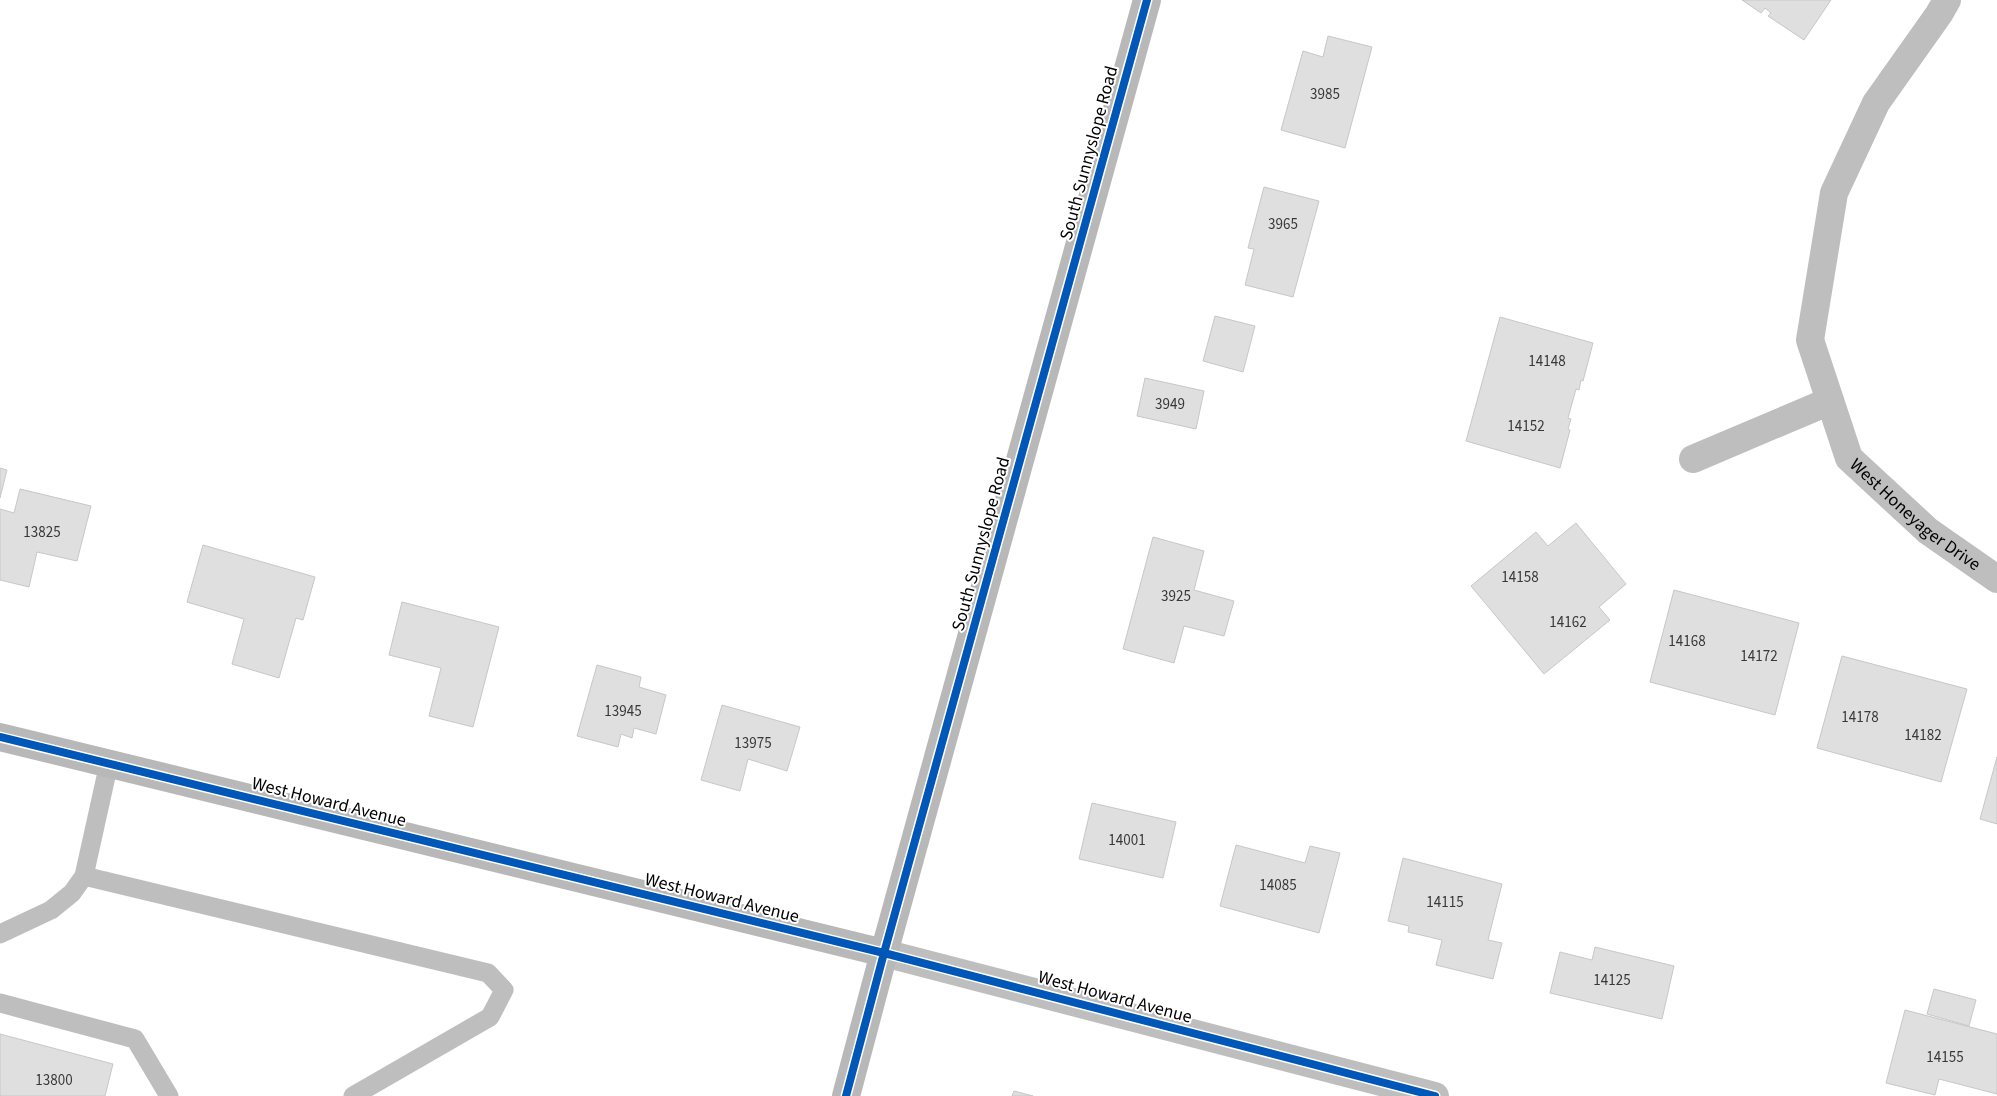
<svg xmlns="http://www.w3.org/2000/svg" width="1997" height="1096" font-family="'Source Sans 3',sans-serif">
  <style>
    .building { fill: #dfdfdf; stroke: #c7c7c7 }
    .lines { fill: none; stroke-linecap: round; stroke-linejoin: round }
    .lane { stroke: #bebebe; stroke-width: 19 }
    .street { stroke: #bebebe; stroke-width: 28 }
    .secondary { stroke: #b8b8b8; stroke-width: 28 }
    .cycleway-casing { stroke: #fff; stroke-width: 11 }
    .cycleway { stroke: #0057b8; stroke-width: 8 }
    .labels { text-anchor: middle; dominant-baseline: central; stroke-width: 4; stroke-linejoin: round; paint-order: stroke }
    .number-label { font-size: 15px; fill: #383838 }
    .street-label { font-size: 18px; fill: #000; stroke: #fff }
  </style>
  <rect width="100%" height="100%" fill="#fff"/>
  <!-- building -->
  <path class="building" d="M1742 0H1831L1804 40 1768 16 1771 13 1765 8 1761 13Z
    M1328 36 1372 47 1345 148 1281 130 1303 51 1323 57Z
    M1264 187 1319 201 1293 297 1245 285 1254 249 1248 248Z
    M1215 316 1255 326 1243 372 1203 361Z
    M1500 317 1593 343 1583 381 1581 380 1579 390 1576 389 1568 418 1571 419 1568 429 1570 430 1560 468 1466 441Z
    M1145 378 1204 391 1196 429 1137 416Z
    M0 468 7 470 0 498Z
    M20 489 91 506 77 561 37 552 29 587 0 580V509L14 513Z
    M1576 523 1626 584 1599 607 1610 620 1544 674 1471 586 1536 532 1548 546Z
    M1153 537 1204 551 1194 590 1234 601 1224 636 1184 626 1174 663 1123 649Z
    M203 545 315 577 303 620 296 618 279 678 232 664 244 619 187 602Z
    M1674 590 1799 623 1775 715 1650 682Z
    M402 602 499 627 473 727 429 716 441 668 389 655Z
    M1842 656 1967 689 1941 782 1817 748Z
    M597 665 641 677 639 687 666 695 656 734 634 728 632 738 621 734 618 747 577 736Z
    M722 705 800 727 787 771 748 759 740 791 701 780Z
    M1997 757V824L1980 819Z
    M1092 803 1176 822 1163 878 1079 859Z
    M1236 845 1305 863 1310 846 1340 853 1319 933 1220 906Z
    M1403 858 1502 884 1488 940 1502 943 1493 979 1436 965 1442 940 1408 932 1409 926 1388 921Z
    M1595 947 1674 966 1662 1019 1550 993 1560 952 1592 960Z
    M1934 989 1976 1000 1969 1026 1927 1014Z
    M1905 1010 1997 1034V1094L1939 1079 1935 1095 1886 1083Z
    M0 1034 113 1064 105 1096H0Z
    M1014 1091 1033 1096H1012Z"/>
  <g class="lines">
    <!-- lane -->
    <path class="lane" d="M84 876 488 973 504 990 490 1017 353 1096
      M0 934 51 910 72 893 84 876 109 763
      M0 1003 135 1039 169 1096"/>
    <!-- street -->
    <g class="street">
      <path id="s1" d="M1947 0 1939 14 1876 103 1834 193 1810 340 1849 458 1928 531 1997 579"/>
      <path d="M1693 459 1830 401"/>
      <path d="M884 953 1435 1096"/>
    </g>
    <!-- secondary -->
    <path class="secondary" d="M0 737 884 953
      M846 1096 884 953 1147 0"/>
    <defs>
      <path id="cycleway" d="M0 737 884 953 1435 1096
        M846 1096 884 953 1147 0"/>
    </defs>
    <!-- cycleway casing -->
    <use href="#cycleway" class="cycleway-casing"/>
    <!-- cycleway -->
    <use href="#cycleway" class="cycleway"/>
  </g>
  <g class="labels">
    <!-- number labels -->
    <g class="number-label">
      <text x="1325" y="94">3985</text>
      <text x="1283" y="224">3965</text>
      <text x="1547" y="361">14148</text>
      <text x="1170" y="404">3949</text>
      <text x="1526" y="426">14152</text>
      <text x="42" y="532">13825</text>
      <text x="1520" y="577">14158</text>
      <text x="1176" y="596">3925</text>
      <text x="1568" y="622">14162</text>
      <text x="1687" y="641">14168</text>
      <text x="1759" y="656">14172</text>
      <text x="623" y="711">13945</text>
      <text x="1860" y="717">14178</text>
      <text x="1923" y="735">14182</text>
      <text x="753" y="743">13975</text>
      <text x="1127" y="840">14001</text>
      <text x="1278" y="885">14085</text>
      <text x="1445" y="902">14115</text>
      <text x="1612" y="980">14125</text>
      <text x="1945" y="1057">14155</text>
      <text x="54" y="1080">13800</text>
    </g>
    <!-- street labels -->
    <g class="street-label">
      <text transform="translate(1089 153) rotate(-75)">South Sunnyslope Road</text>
      <text stroke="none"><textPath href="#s1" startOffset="585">West Honeyager Drive</textPath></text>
      <text transform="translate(981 544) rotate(-75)">South Sunnyslope Road</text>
      <text transform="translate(329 802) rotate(14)">West Howard Avenue</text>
      <text transform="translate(722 898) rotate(14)">West Howard Avenue</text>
      <text transform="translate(1115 997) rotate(15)">West Howard Avenue</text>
    </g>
  </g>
</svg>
